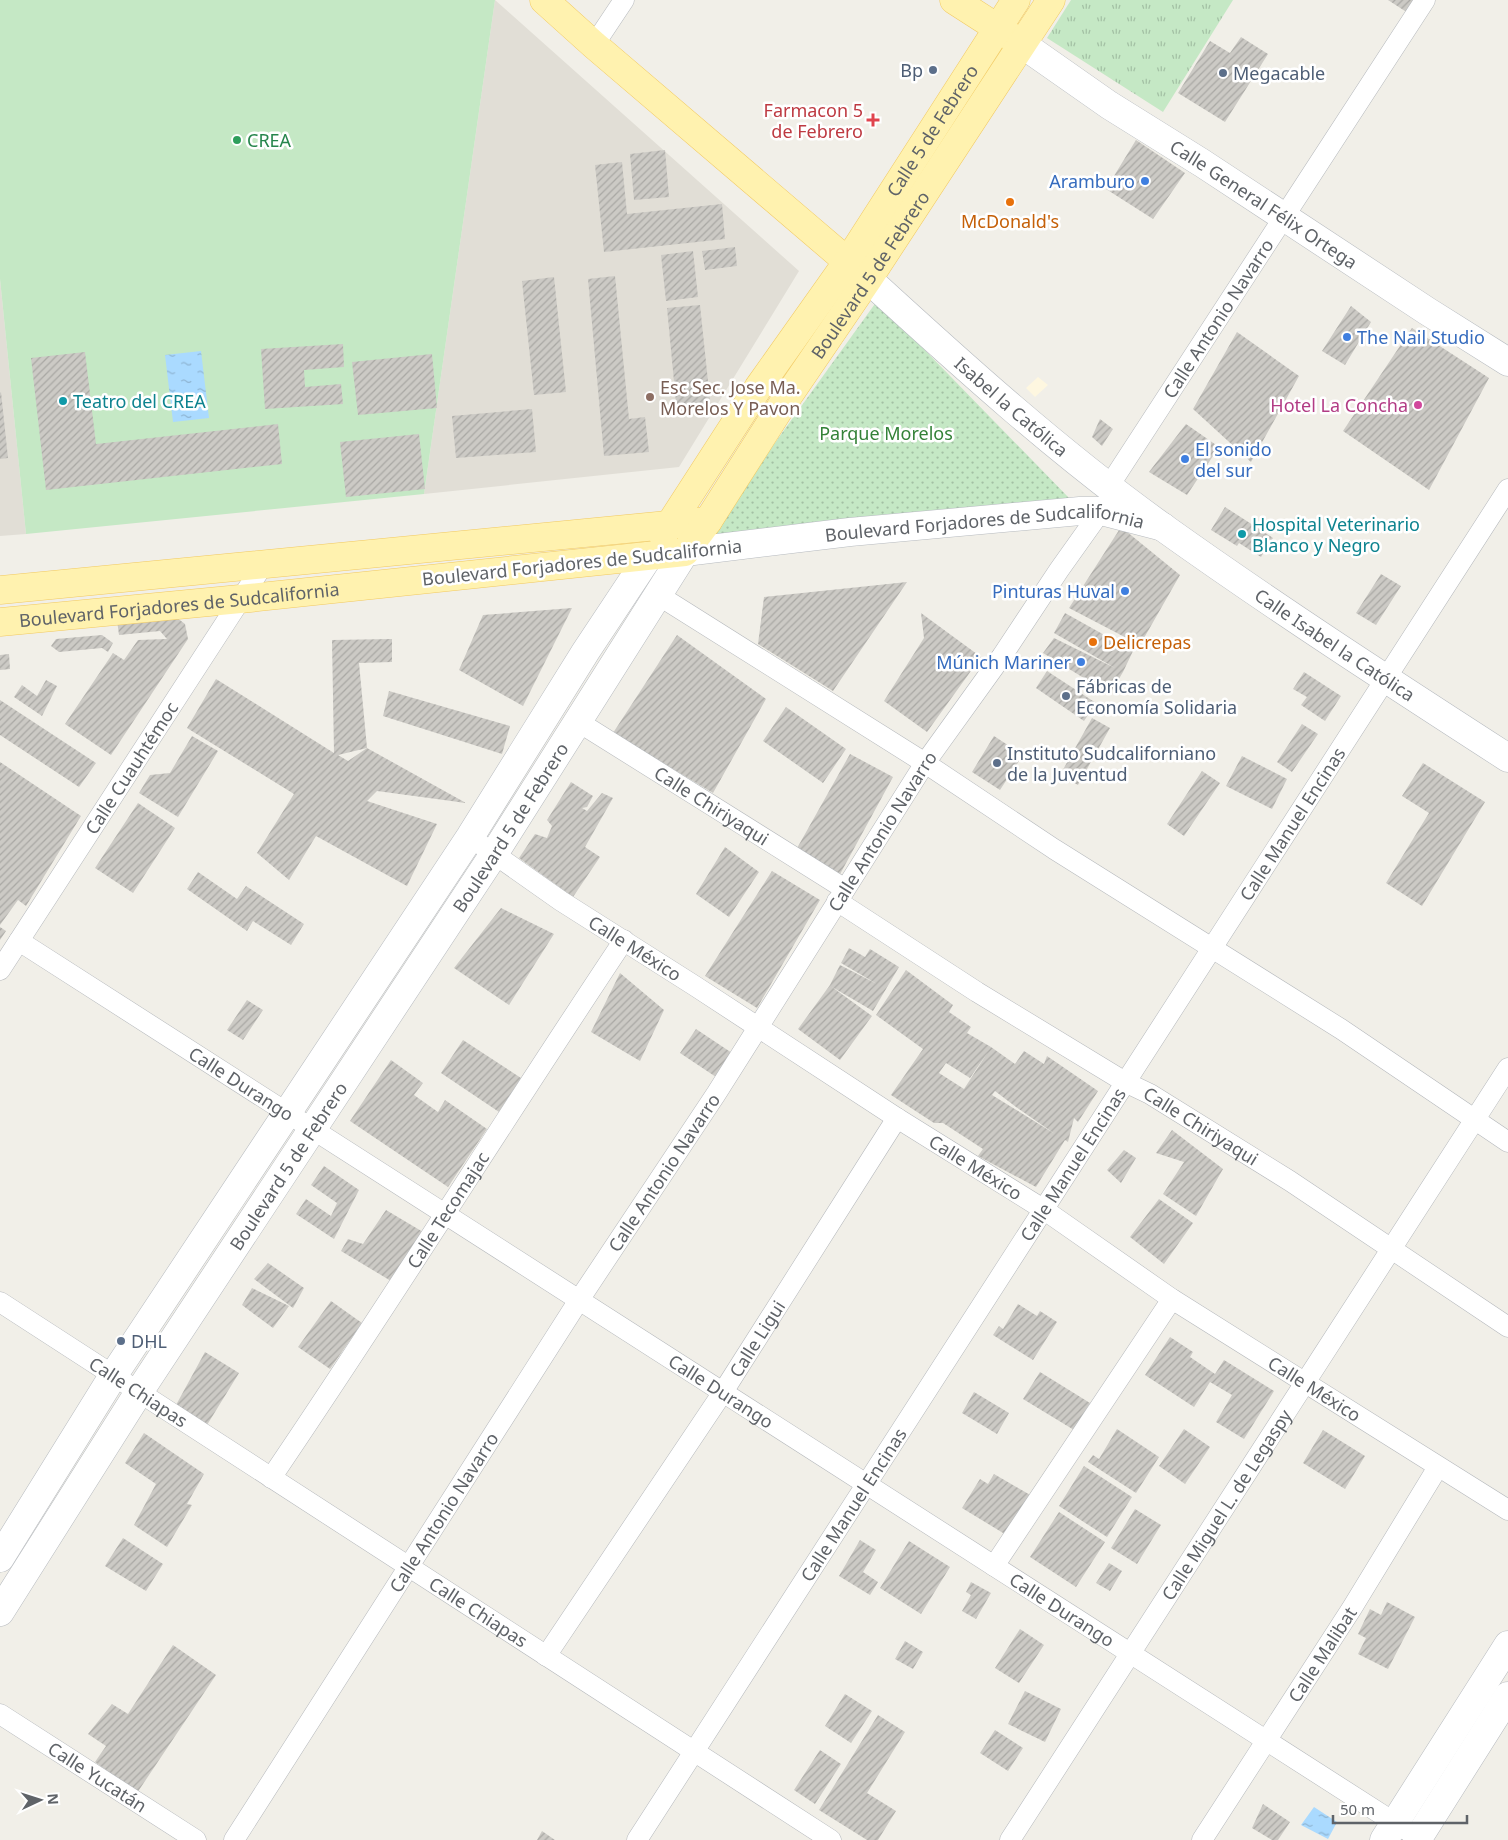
<svg xmlns="http://www.w3.org/2000/svg" width="1508" height="1840" font-family="'Noto Sans',sans-serif">
  <style>
    .commercial { fill: #fef7e0 }
    .education { fill: #e1ded6 }
    .grass { fill: url(#grass-tufts) }
    .park { fill: url(#park-dots) }
    .pitch { fill: #c5e8c5 }
    .water { fill: url(#water-ripples) }
    .building { fill: url(#building-hatch); fill-rule: evenodd }
    .lines { fill: none; stroke-linecap: round; stroke-linejoin: round }
    .street-casing { stroke: #b5b8bc; stroke-width: 21 }
    .secondary-casing { stroke: #b6babf; stroke-width: 29 }
    .primary-casing { stroke: #f2c960; stroke-width: 29 }
    .street { stroke: #fff; stroke-width: 20 }
    .secondary { stroke: #fff; stroke-width: 28 }
    .primary { stroke: #fff2af; stroke-width: 28 }
    .service-dot { fill: #5c6f8a; stroke: #fff; stroke-width: 2 }
    .health-dot { fill: #e0444e; stroke: #fff; stroke-width: 2 }
    .leisure-dot { fill: #2e9e5b; stroke: #fff; stroke-width: 2 }
    .shop-dot { fill: #3f7fe0; stroke: #fff; stroke-width: 2 }
    .food-dot { fill: #e8710a; stroke: #fff; stroke-width: 2 }
    .education-dot { fill: #8d6e63; stroke: #fff; stroke-width: 2 }
    .culture-dot { fill: #0f9aa8; stroke: #fff; stroke-width: 2 }
    .hotel-dot { fill: #d1479c; stroke: #fff; stroke-width: 2 }
    .labels { text-anchor: middle; dominant-baseline: central; stroke-width: 5; stroke-linejoin: round; paint-order: stroke }
    .service-label { font-size: 18px; fill: #4e5e75; stroke: #fff; text-anchor: start }
    .health-label { font-size: 18px; fill: #be3a42; stroke: #fff; text-anchor: end }
    .street-label { font-size: 18px; fill: #5f6368; stroke: #fff }
    .leisure-label { font-size: 18px; fill: #27864d; stroke: #fff; text-anchor: start }
    .shop-label { font-size: 18px; fill: #366cbe; stroke: #fff; text-anchor: end }
    .food-label { font-size: 18px; fill: #c56008; stroke: #fff }
    .education-label { font-size: 18px; fill: #785e54; stroke: #fff; text-anchor: start }
    .culture-label { font-size: 18px; fill: #0d838f; stroke: #fff; text-anchor: start }
    .hotel-label { font-size: 18px; fill: #b23c85; stroke: #fff; text-anchor: end }
    .park-label { font-size: 18px; fill: #348238; stroke: #fff }
  </style>
  <defs>
    <pattern id="grass-tufts" width="24" height="20" patternUnits="userSpaceOnUse" patternTransform="scale(1.25)"><rect width="24" height="20" fill="#c5e8c5"/><path d="M3 7l-1-3M5 7V3M7 7l1-3M15 17l-1-3M17 17v-4M19 17l1-3" fill="none" stroke="#a3c0a4"/></pattern>
    <pattern id="park-dots" width="8" height="8" patternUnits="userSpaceOnUse" patternTransform="scale(1.25)"><rect width="8" height="8" fill="#c5e8c5"/><path d="M2 2h.1M6 6h.1" fill="none" stroke="#a3c0a4" stroke-width="1.8" stroke-linecap="round"/></pattern>
    <pattern id="water-ripples" width="26" height="14" patternUnits="userSpaceOnUse" patternTransform="scale(1.25)"><rect width="26" height="14" fill="#aadaff"/><path d="M2 4q2-2 4 0t4 0M15 11q2-2 4 0t4 0" fill="none" stroke="#8eb4d2"/></pattern>
    <pattern id="building-hatch" width="6" height="6" patternUnits="userSpaceOnUse" patternTransform="scale(1.25)"><rect width="6" height="6" fill="#cccac5"/><path d="M-1 1l2-2M0 6l6-6M5 7l2-2" fill="none" stroke="#a9a8a4"/></pattern>
  </defs>
  <rect width="100%" height="100%" fill="#f1efe8"/>
  <!-- commercial -->
  <path class="commercial" d="M1038 377 1048 385 1035 397 1026 388Z"/>
  <!-- education -->
  <path class="education" d="M495 0 799 271 679 467 424 494Z
    M0 279 26 534 0 536Z"/>
  <!-- grass -->
  <path class="grass" d="M1071 0H1233L1163 112 1047 38Z"/>
  <!-- park -->
  <path class="park" d="M877 301 1069 498 705 540Z"/>
  <!-- pitch -->
  <path class="pitch" d="M0 0H495L424 494 26 534 0 279Z"/>
  <!-- water -->
  <path class="water" d="M201 351 209 418 173 422 165 355Z
    M1314 1807 1337 1822 1328 1839 1301 1825Z"/>
  <!-- building -->
  <path class="building" d="M1388 0H1416L1408 13Z
    M1241 37 1268 54 1225 122 1178 93 1210 41 1230 53Z
    M1136 140 1185 173 1153 219 1106 189Z
    M665 150 669 197 634 200 630 154Z
    M622 162 627 214 722 204 725 239 604 252 595 165Z
    M735 247 737 266 705 270 702 251Z
    M693 251 698 297 666 301 661 255Z
    M615 276 629 419 645 417 649 452 604 456 588 279Z
    M554 277 566 392 534 395 522 281Z
    M700 305 711 410 677 413 667 308Z
    M1351 306 1371 322 1345 365 1322 351Z
    M1412 328 1489 378 1429 490 1343 431Z
    M1237 332 1299 376 1251 462 1193 409Z
    M343 344 344 367 304 370 305 387 341 384 343 404 265 409 261 349Z
    M85 352 96 444 278 424 282 464 46 490 31 358Z
    M432 354 437 408 358 415 352 362Z
    M1 392 8 458 0 459V393Z
    M532 409 536 452 456 458 452 416Z
    M1100 419 1113 429 1102 446 1092 437Z
    M1186 424 1219 447 1187 495 1149 472Z
    M419 434 425 489 346 497 340 442Z
    M1225 507 1273 538 1261 557 1239 543 1237 546 1211 530Z
    M1121 527 1180 575 1140 645 1069 608Z
    M1381 574 1401 586 1376 625 1356 613Z
    M907 582 833 691 758 644 764 597Z
    M572 608 523 706 459 670 483 615Z
    M921 613 981 657 927 732 884 701 924 638Z
    M1065 613 1133 651 1123 672 1110 694 1043 653 1054 638 1115 668 1054 633Z
    M172 614 185 624 188 639 111 755 65 724 113 653 124 660 138 640 167 639 160 631 119 635 117 620Z
    M102 635 113 643 108 652 102 648 59 652 51 646 56 639Z
    M677 635 766 699 713 793 613 733Z
    M392 639V662L359 663 367 748 338 755 348 761 367 748 466 803 377 791 367 801 437 824 407 886 316 836 289 880 257 853 294 794 187 728 216 679 334 753 332 640Z
    M9 654 10 669 0 670V655Z
    M1047 671 1096 703 1084 721 1036 688Z
    M1304 672 1341 696 1325 721 1301 705 1307 697 1293 689Z
    M46 680 57 686 42 716 14 697 22 685 37 696Z
    M389 691 510 726 502 754 383 716Z
    M0 700 96 763 79 787 0 735Z
    M786 707 846 749 823 783 763 741Z
    M1092 718 1110 728 1078 785 1060 775Z
    M1302 724 1318 734 1292 772 1277 762Z
    M192 736 218 751 178 817 139 793 150 775 170 773Z
    M994 736 1023 755 1000 790 972 772Z
    M850 754 893 777 839 876 796 850Z
    M1242 756 1287 779 1272 809 1226 786Z
    M0 762 81 816 26 906 18 900 0 925Z
    M1423 763 1485 802 1422 906 1386 883 1429 813 1402 796Z
    M1202 771 1220 783 1184 836 1167 824Z
    M571 782 593 796 587 807 582 808 587 811 602 793 613 798 585 847 600 857 573 897 519 858 535 834 547 838 552 826 547 820Z
    M138 803 175 828 133 893 95 868Z
    M725 847 759 872 729 917 696 894Z
    M772 871 820 900 757 1008 705 976Z
    M198 872 237 899 246 886 304 924 291 945 253 921 247 931 187 889Z
    M501 908 554 934 509 1005 454 968Z
    M0 927 6 931 0 940Z
    M849 948 865 957 870 949 899 967 873 1011 832 987 872 1016 840 1060 798 1029 830 985 840 965 877 984 841 963Z
    M906 970 953 1005 949 1012 971 1027 967 1033 991 1047 1015 1064 1024 1051 1044 1064 1047 1056 1098 1091 1078 1122 1074 1118 1068 1142 1065 1140 1036 1187 978 1156 983 1149 943 1123H934L891 1095 923 1049 876 1015ZM988 1052 964 1089 939 1073 946 1063 970 1078ZM995 1091 1016 1107 1055 1134 992 1095Z
    M620 973 664 1010 640 1061 591 1032Z
    M247 1000 263 1010 243 1040 227 1030Z
    M696 1029 732 1053 716 1077 680 1053Z
    M463 1040 521 1078 499 1112 441 1073Z
    M391 1060 423 1083 414 1095 438 1112 445 1100 487 1129 448 1187 350 1121Z
    M1172 1130 1223 1169 1196 1216 1163 1194 1184 1162 1156 1153Z
    M1124 1150 1136 1158 1121 1183 1107 1170Z
    M324 1166 359 1190 334 1239 296 1214 306 1199 331 1216 337 1203 311 1185Z
    M1159 1199 1193 1223 1164 1264 1130 1237Z
    M386 1210 423 1232 391 1281 341 1251 348 1239 363 1244Z
    M268 1263 304 1288 293 1308 254 1279Z
    M252 1288 289 1306 273 1328 242 1305Z
    M331 1301 362 1323 330 1369 298 1347Z
    M1018 1304 1037 1316 1040 1311 1057 1322 1033 1360 993 1335 999 1326 1003 1329Z
    M1170 1337 1193 1352 1190 1357 1215 1374 1224 1360 1274 1391 1244 1439 1216 1422 1232 1395 1210 1382 1194 1407 1145 1375Z
    M205 1352 239 1373 207 1425 176 1405Z
    M1040 1372 1090 1403 1074 1430 1023 1399Z
    M974 1392 1009 1413 997 1434 962 1413Z
    M1117 1429 1159 1457 1136 1493 1088 1462 1093 1455 1099 1459Z
    M1184 1429 1210 1447 1185 1484 1159 1466Z
    M1323 1430 1365 1456 1345 1489 1303 1463Z
    M144 1433 204 1474 187 1504 192 1505 167 1547 134 1525 156 1484 125 1463Z
    M1084 1466 1132 1497 1107 1537 1059 1506Z
    M994 1474 1032 1496 1008 1536 962 1508 980 1479 988 1484Z
    M1135 1509 1161 1525 1137 1564 1111 1548Z
    M1059 1512 1105 1542 1076 1587 1030 1557Z
    M123 1538 163 1564 146 1591 105 1566Z
    M860 1540 876 1550 863 1572 878 1582 870 1595 839 1576Z
    M909 1541 950 1567 921 1614 880 1588Z
    M1109 1563 1122 1571 1110 1591 1096 1583Z
    M971 1582 991 1593 976 1619 962 1611 971 1595 966 1592Z
    M1387 1602 1415 1617 1388 1669 1358 1654 1366 1638 1358 1634 1370 1609 1381 1615Z
    M1020 1629 1044 1645 1019 1683 995 1668Z
    M905 1641 923 1652 913 1669 895 1659Z
    M173 1645 216 1675 137 1793 95 1762 106 1746 88 1734 112 1704 128 1714Z
    M1025 1691 1061 1709 1045 1742 1008 1724Z
    M845 1694 872 1711 851 1743 825 1726Z
    M878 1715 905 1732 867 1793 896 1811 878 1840H867L819 1810Z
    M995 1730 1023 1748 1008 1771 980 1753Z
    M820 1750 841 1764 815 1804 794 1790Z
    M1263 1804 1290 1822 1278 1840H1272L1252 1828Z
    M542 1831 555 1840H537Z"/>
  <g class="lines">
    <defs>
      <g id="street">
        <path d="M594 45 624 0"/>
        <path id="s1" d="M1109 486 1425 0"/>
        <path d="M658 595 925 763 1054 849 1341 1029 1508 1142"/>
        <path id="s2" d="M577 721 845 889"/>
        <path id="s3" d="M470 837 561 901 695 986 897 1118 1043 1209 1172 1299 1508 1510"/>
        <path id="s4" d="M837 901 977 992 1125 1082 1150 1094 1290 1181 1508 1327"/>
        <path id="s5" d="M19 941 1406 1830"/>
        <path id="s6" d="M0 970 263 565"/>
        <path id="s7" d="M0 1302 831 1840"/>
        <path id="s8" d="M271 1478C392 1300 505 1118 624 940"/>
        <path d="M994 1566 1172 1299"/>
        <path id="s9" d="M546 1656 723 1392 897 1118"/>
        <path id="s10" d="M0 1714 196 1840"/>
        <path id="s11" d="M234 1840 579 1300 716 1094 925 763 1002 656 1059 570 1101 511"/>
        <path id="s12" d="M637 1840 1508 489"/>
        <path id="s13" d="M1010 1840 1508 1068"/>
        <path id="s14" d="M1202 1840 1352 1608 1438 1467"/>
      </g>
      <g id="secondary">
        <path id="s15" d="M1022 44 1109 105 1202 163 1427 311 1508 362"/>
        <path id="s16" d="M868 279C963 366 1059 453 1164 528 1276 608 1392 683 1508 758"/>
        <path d="M0 1558 113 1376 470 837 586 651 649 556"/>
        <path id="s17" d="M0 1612 139 1392 494 854 685 552 850 532 1080 511H1101L1163 527"/>
        <path d="M1384 1840 1508 1645"/>
        <path d="M1417 1840 1508 1696"/>
      </g>
      <g id="primary">
        <path d="M544 0 594 45 861 273"/>
        <path d="M954 0 1013 38"/>
        <path id="s18" d="M663 535 758 388 848 261 1016 0"/>
        <path d="M0 590 708 521"/>
        <path id="s19" d="M0 622 240 599 685 552 708 521 782 405 868 279 1051 0"/>
      </g>
    </defs>
    <!-- street casing -->
    <use href="#street" class="street-casing"/>
    <!-- secondary casing -->
    <use href="#secondary" class="secondary-casing"/>
    <!-- primary casing -->
    <use href="#primary" class="primary-casing"/>
    <!-- street -->
    <use href="#street" class="street"/>
    <!-- secondary -->
    <use href="#secondary" class="secondary"/>
    <!-- primary -->
    <use href="#primary" class="primary"/>
  </g>
  <!-- markers -->
  <g class="service-dot">
    <circle cx="933" cy="70" r="5"/>
    <circle cx="1223" cy="73" r="5"/>
    <circle cx="1066" cy="696" r="5"/>
    <circle cx="997" cy="763" r="5"/>
    <circle cx="121" cy="1341" r="5"/>
  </g>
  <path class="health-dot" d="M870.5 112.5h5v5h5v5h-5v5h-5v-5h-5v-5h5z"/>
  <circle class="leisure-dot" cx="237" cy="140" r="5"/>
  <g class="shop-dot">
    <circle cx="1145" cy="181" r="5"/>
    <circle cx="1347" cy="337" r="5"/>
    <circle cx="1185" cy="459" r="5"/>
    <circle cx="1125" cy="591" r="5"/>
    <circle cx="1081" cy="662" r="5"/>
  </g>
  <g class="food-dot">
    <circle cx="1010" cy="202" r="5"/>
    <circle cx="1093" cy="642" r="5"/>
  </g>
  <circle class="education-dot" cx="650" cy="397" r="5"/>
  <g class="culture-dot">
    <circle cx="63" cy="401" r="5"/>
    <circle cx="1242" cy="534" r="5"/>
  </g>
  <circle class="hotel-dot" cx="1418" cy="405" r="5"/>
  <g class="labels">
    <!-- service labels -->
    <g class="service-label">
      <text x="923" y="70" text-anchor="end">Bp</text>
      <text x="1233" y="73">Megacable</text>
      <text x="1076" y="686">Fábricas de<tspan x="1076" dy="21">Economía Solidaria</tspan></text>
      <text x="1007" y="753">Instituto Sudcaliforniano<tspan x="1007" dy="21">de la Juventud</tspan></text>
      <text x="131" y="1341">DHL</text>
    </g>
    <!-- health labels -->
    <g class="health-label">
      <text x="863" y="110">Farmacon 5<tspan x="863" dy="21">de Febrero</tspan></text>
    </g>
    <!-- street labels -->
    <g class="street-label">
      <text stroke="none"><textPath href="#s18" startOffset="486">Calle 5 de Febrero</textPath></text>
      <text stroke="none"><textPath href="#s15" startOffset="290">Calle General Félix Ortega</textPath></text>
      <text stroke="none"><textPath href="#s19" startOffset="1022">Boulevard 5 de Febrero</textPath></text>
      <text stroke="none"><textPath href="#s1" startOffset="200">Calle Antonio Navarro</textPath></text>
      <text stroke="none"><textPath href="#s16" startOffset="192">Isabel la Católica</textPath></text>
      <text stroke="none"><textPath href="#s17" startOffset="1564">Boulevard Forjadores de Sudcalifornia</textPath></text>
      <text transform="translate(582 562) rotate(-6)">Boulevard Forjadores de Sudcalifornia</text>
      <text stroke="none"><textPath href="#s19" startOffset="180">Boulevard Forjadores de Sudcalifornia</textPath></text>
      <text stroke="none"><textPath href="#s16" startOffset="594">Calle Isabel la Católica</textPath></text>
      <text stroke="none"><textPath href="#s6" startOffset="241">Calle Cuauhtémoc</textPath></text>
      <text stroke="none"><textPath href="#s2" startOffset="159">Calle Chiriyaqui</textPath></text>
      <text stroke="none"><textPath href="#s12" startOffset="1209">Calle Manuel Encinas</textPath></text>
      <text stroke="none"><textPath href="#s17" startOffset="936">Boulevard 5 de Febrero</textPath></text>
      <text stroke="none"><textPath href="#s11" startOffset="1199">Calle Antonio Navarro</textPath></text>
      <text stroke="none"><textPath href="#s3" startOffset="199">Calle México</textPath></text>
      <text stroke="none"><textPath href="#s5" startOffset="264">Calle Durango</textPath></text>
      <text stroke="none"><textPath href="#s4" startOffset="428">Calle Chiriyaqui</textPath></text>
      <text stroke="none"><textPath href="#s12" startOffset="804">Calle Manuel Encinas</textPath></text>
      <text stroke="none"><textPath href="#s17" startOffset="531">Boulevard 5 de Febrero</textPath></text>
      <text stroke="none"><textPath href="#s3" startOffset="604">Calle México</textPath></text>
      <text stroke="none"><textPath href="#s11" startOffset="794">Calle Antonio Navarro</textPath></text>
      <text stroke="none"><textPath href="#s8" startOffset="321">Calle Tecomajac</textPath></text>
      <text stroke="none"><textPath href="#s9" startOffset="381">Calle Ligui</textPath></text>
      <text stroke="none"><textPath href="#s3" startOffset="1009">Calle México</textPath></text>
      <text stroke="none"><textPath href="#s5" startOffset="834">Calle Durango</textPath></text>
      <text stroke="none"><textPath href="#s7" startOffset="165">Calle Chiapas</textPath></text>
      <text stroke="none"><textPath href="#s13" startOffset="399">Calle Miguel L. de Legaspy</textPath></text>
      <text stroke="none"><textPath href="#s12" startOffset="399">Calle Manuel Encinas</textPath></text>
      <text stroke="none"><textPath href="#s11" startOffset="389">Calle Antonio Navarro</textPath></text>
      <text stroke="none"><textPath href="#s5" startOffset="1239">Calle Durango</textPath></text>
      <text stroke="none"><textPath href="#s7" startOffset="570">Calle Chiapas</textPath></text>
      <text stroke="none"><textPath href="#s14" startOffset="221">Calle Malibat</textPath></text>
      <text stroke="none"><textPath href="#s10" startOffset="116">Calle Yucatán</textPath></text>
    </g>
    <!-- leisure labels -->
    <g class="leisure-label">
      <text x="247" y="140">CREA</text>
    </g>
    <!-- shop labels -->
    <g class="shop-label">
      <text x="1135" y="181">Aramburo</text>
      <text x="1357" y="337" text-anchor="start">The Nail Studio</text>
      <text x="1195" y="449" text-anchor="start">El sonido<tspan x="1195" dy="21">del sur</tspan></text>
      <text x="1115" y="591">Pinturas Huval</text>
      <text x="1071" y="662">Múnich Mariner</text>
    </g>
    <!-- food labels -->
    <g class="food-label">
      <text x="1010" y="221">McDonald's</text>
      <text x="1103" y="642" text-anchor="start">Delicrepas</text>
    </g>
    <!-- education labels -->
    <g class="education-label">
      <text x="660" y="387">Esc Sec. Jose Ma.<tspan x="660" dy="21">Morelos Y Pavon</tspan></text>
    </g>
    <!-- culture labels -->
    <g class="culture-label">
      <text x="73" y="401">Teatro del CREA</text>
      <text x="1252" y="524">Hospital Veterinario<tspan x="1252" dy="21">Blanco y Negro</tspan></text>
    </g>
    <!-- hotel labels -->
    <g class="hotel-label">
      <text x="1408" y="405">Hotel La Concha</text>
    </g>
    <!-- park labels -->
    <g class="park-label">
      <text x="886" y="433">Parque Morelos</text>
    </g>
  </g>
  <!-- north arrow -->
  <g transform="translate(40 1800) rotate(86)" stroke="#ffffff" stroke-width="4" paint-order="stroke">
  <path d="M0-4L9 19L0 12L-9 19Z" fill="#5f6368"/>
  <text y="-8" font-size="14" font-weight="bold" text-anchor="middle" fill="#5f6368">N</text>
  </g>
  <!-- scale -->
  <path d="M1333 1815v8h134v-8" fill="none" stroke="#5f6368" stroke-width="2.5"/>
  <text x="1340" y="1815" font-size="15" fill="#5f6368" stroke="#ffffff" stroke-width="4" paint-order="stroke">50 m</text>
</svg>
